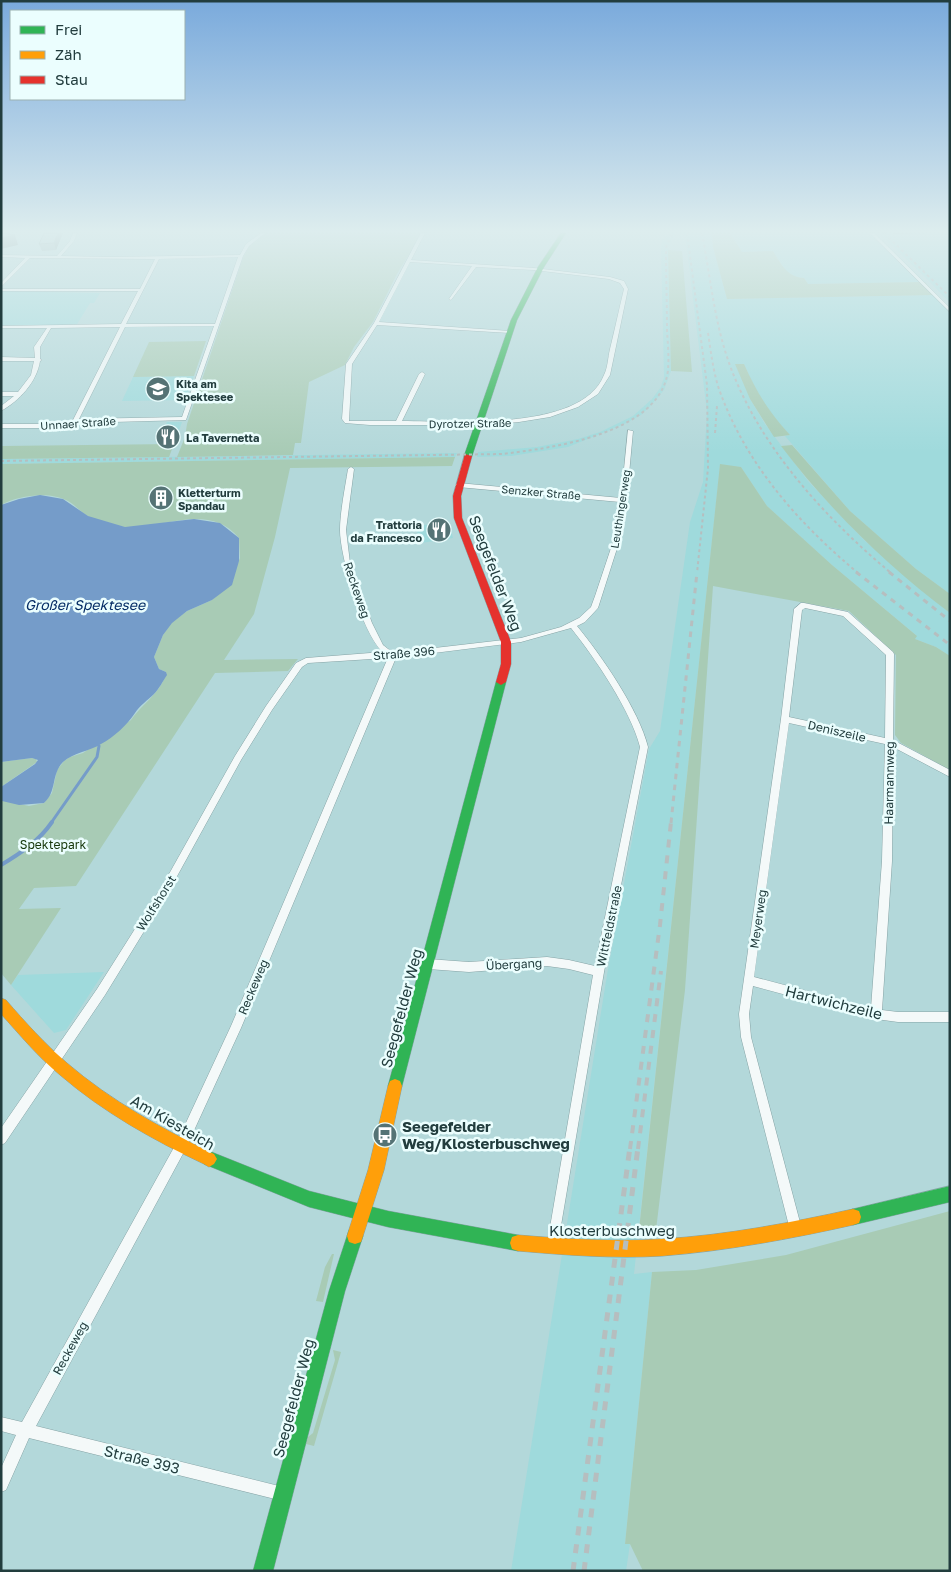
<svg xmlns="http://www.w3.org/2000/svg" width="951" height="1572" font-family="'Golos Text',sans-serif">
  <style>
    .built { fill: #9fdadc }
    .green { fill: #a8cbb5 }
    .water { fill: #759cc9 }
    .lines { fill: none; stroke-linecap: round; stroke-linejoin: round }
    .stream-far1 { stroke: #759cc9; stroke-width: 3 }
    .stream { stroke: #759cc9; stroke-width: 4 }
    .street-casing { stroke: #86a3a5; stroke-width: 1 }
    .fast-casing { stroke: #86a3a5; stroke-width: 1 }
    .slow-casing { stroke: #86a3a5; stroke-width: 1 }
    .jam-casing { stroke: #86a3a5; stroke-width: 1 }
    .street { fill: #f4f9f9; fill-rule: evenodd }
    .fast { fill: #30b455; fill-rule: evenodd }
    .slow { fill: #ff9f0a; fill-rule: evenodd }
    .jam { fill: #e5322d; fill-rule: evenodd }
    .rail-far3 { stroke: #b6bebf; stroke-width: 2; stroke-dasharray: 3 3; stroke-linecap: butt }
    .rail-far2 { stroke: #b6bebf; stroke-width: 3; stroke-dasharray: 5.5 5.5; stroke-linecap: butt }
    .rail-far1 { stroke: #b6bebf; stroke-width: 4; stroke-dasharray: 8 8; stroke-linecap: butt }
    .rail { stroke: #b6bebf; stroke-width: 5; stroke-dasharray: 9 9; stroke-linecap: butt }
    .wall { fill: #8ea6a5 }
    .shaded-wall { fill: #748786 }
    .building { fill: #a5c1c0; stroke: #748786 }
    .labels { text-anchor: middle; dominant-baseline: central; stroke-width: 5; stroke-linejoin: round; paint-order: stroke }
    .far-poi-label { font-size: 11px; font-weight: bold; fill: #223d3e; stroke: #ebfefe; text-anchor: start }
    .far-street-label { font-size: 11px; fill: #223d3e; stroke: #ebfefe }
    .street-label { font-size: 12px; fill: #223d3e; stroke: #ebfefe }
    .park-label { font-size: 12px; fill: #153709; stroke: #ebfefe }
    .water-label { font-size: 14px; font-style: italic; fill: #052c65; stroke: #ebfefe }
    .near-street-label { font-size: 15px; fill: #223d3e; stroke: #ebfefe }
    .near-poi-label { font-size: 15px; font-weight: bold; fill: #223d3e; stroke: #ebfefe; text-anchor: start }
  </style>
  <rect width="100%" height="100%" fill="#b3d8da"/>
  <!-- built -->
  <path class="built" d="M670 233H712L713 247 727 299 936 295 950 308V594L916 569 850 511 785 436 790 435 771 414 757 394 744 364 750 399 765 424 808 481 865 541 950 613V656L936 647 915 639 916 635 832 565 767 506 741 467 720 465 634 1274 652 1272 625 1543 630 1544 626 1571H511L607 975 649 749 660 731 690 522 703 482 707 412 685 234 675 233 668 247 671 371 664 390 652 404 641 415 622 425 568 447 511 456 477 457 478 452 537 447 578 439 600 432 633 416 652 399 661 387 664 377 661 247 662 240Z
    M730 233H874L925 282 808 284 804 278 795 277 786 271 773 251 742 252Z
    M879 233H950V303L927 279Z
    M1 291 45 292 100 293 94 303H90L76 326 1 325Z
    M194 376 185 400 122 401 133 377Z
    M167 422H182L174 444H157Z
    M457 453 455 457 1 464V459Z
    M449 522 453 538 421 543 415 526Z
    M104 972 66 1030 54 1033 11 985 18 975Z"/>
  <!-- green -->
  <path class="green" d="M265 233H422L397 274 373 322 354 347 345 365 309 382 301 443H295L293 455 177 457 185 437 187 424 243 258 249 246Z
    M712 233H730L742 252 773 251C781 264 787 277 804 278L808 284 925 282 936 295 727 299 713 247Z
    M668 250 682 251 692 372 671 371Z
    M206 341 194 376 133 377 149 342Z
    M735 364H744C757 393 769 412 790 435L774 437 750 399Z
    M174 444 169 457 1 459V446Z
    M792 445 850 511 916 569 950 594V613C886 565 829 509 781 446Z
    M455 457 452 466 290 468 275 537 254 614 224 660 298 659 288 671 215 673 76 886 34 888 19 909 61 908 11 985 1 973V800L29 806 44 803 52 793 57 770 64 761 70 757 83 753 131 720C141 705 163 691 166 672L159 669 154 657 163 635 171 623 187 611 212 600 234 579 233 575 240 558 239 538C208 501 163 530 126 527 118 527 94 520 86 515 80 511 75 505 68 501 51 491 18 495 1 505V464Z
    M720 464 741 467 767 506 832 565 917 636 915 639 936 647 950 656V770L901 743 895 735 896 655 849 611 713 586 685 990 656 1230H639Z
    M32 758 36 759 37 762 1 787V762Z
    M950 1211V1571H643L630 1544H625L652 1272 696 1270 786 1255Z
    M332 1254H334L323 1302 316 1301 325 1267Z
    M333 1350 341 1352 314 1446 306 1444 308 1437 313 1433 335 1360Z"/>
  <!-- water -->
  <path class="water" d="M40 495 63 499 88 516 125 527 194 519 220 523 239 538V561L232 585 212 600 187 611 172 623 163 635 154 657 159 669 166 672 167 675C163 681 159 689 154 694 148 700 139 706 135 713 127 725 114 737 101 744 90 751 72 753 63 762 51 774 57 792 44 803L19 805 2 801 1 787 35 764 38 760 32 758 1 762V505L19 499Z"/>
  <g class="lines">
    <!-- stream-far1 -->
    <path class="stream-far1" d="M51 823 97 757 99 746"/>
    <!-- stream -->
    <path class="stream" d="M1 865C21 853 39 841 52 822"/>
    <defs>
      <path id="street" d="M73 233H77L74 241 61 256 111 257 240 255 246 244 261 233H265L249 246 243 256 186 420 76 423 63 428H1V424H62L73 420 120 327 51 328 40 347V359L42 360 40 361C37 382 19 401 1 411V406L14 396H1V392H18L31 375 34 361H1V357L35 358 34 347 47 328H1V326L121 324 138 291H1V289H140L155 259 30 258 1 287V283L25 258 1 257V255L57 256 70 241ZM238 257 215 324H126L159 259ZM214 326 182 417 79 419 125 327Z
        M421 233H425L411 260 534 268 610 277 624 281 628 289 610 375 598 394 578 407 550 417 519 422 487 425H370L345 423 342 419 346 364 374 323ZM410 262 472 266 449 299 451 300 476 267 534 270 609 279 620 283 624 289C619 309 615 329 610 349 608 357 608 367 604 375 582 432 452 421 402 421L425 374 422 372 419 374 396 421H349L352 364 377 325 510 333 512 332 510 331 379 322Z
        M870 233H874L950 308V312Z
        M628 430 633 431 627 496 620 539 598 608 585 622 577 626C601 655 639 710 648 747L604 972 557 1249 553 1251 549 1249 547 1245 593 975 569 969 547 966 469 972 428 969 424 967 423 964 424 961 428 959 469 962 547 957 569 960 595 966 640 747C631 711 595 658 571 628L521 642 394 658 395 660 241 1028 185 1150 36 1426 283 1487 288 1489 290 1494 288 1499 283 1501 29 1438 6 1490 1 1492V1468L16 1435 1 1431V1417L22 1422 177 1142 231 1026 387 660V658L308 663 302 667 272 710 241 760 170 889 105 995 5 1143 1 1145V1128L97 989 164 883 235 756 266 706 296 663 306 658 383 652C363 635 340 557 340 530 340 512 345 488 348 469L351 467 354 469 346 530 350 563 372 623 383 645 392 652H400L521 638 561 627 579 618 591 607 595 596 614 539 620 502 458 487 455 485 458 483 621 498Z
        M801 603H804L848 612 893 652 894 654 893 740 950 770V777L893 747 892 861 882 1010 898 1012H950V1022H898L876 1019 753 986 749 1014 751 1037 802 1230 800 1234 796 1236 792 1234 790 1230 741 1037 739 1014 781 719 794 609ZM805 608 843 616 886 655 885 738 789 717 802 610ZM789 723 885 744 882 861 871 1008 754 977Z"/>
      <path id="fast" d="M561 233H566L544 267 517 320 472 456 465 458 464 456 511 320 538 267Z
        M501 679 506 682 402 1086 400 1091 395 1093 390 1091 388 1086 496 682Z
        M209 1151 309 1191 388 1211 518 1235 524 1237 526 1243 524 1249 518 1251 388 1227 309 1207 204 1164 201 1159 204 1154Z
        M950 1186V1202L853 1225 847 1223 845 1217 847 1211 853 1209Z
        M355 1228 361 1230 363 1236 345 1291 273 1571H253L329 1291 349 1230Z"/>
      <path id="slow" d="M1 998 6 1000C25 1022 45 1044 67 1063 111 1101 163 1129 214 1154L217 1159 214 1164 209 1167 204 1164C153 1140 103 1112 60 1075 38 1057 20 1035 1 1014Z
        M395 1079 400 1081 402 1086 384 1170 363 1236 361 1242 355 1244 349 1242 347 1236 368 1170 388 1086 390 1081Z
        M853 1209 859 1211 861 1217 859 1223 853 1225C790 1239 726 1251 662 1256 614 1259 566 1255 518 1251L512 1249 510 1243 512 1237 518 1235C566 1239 614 1242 662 1239 726 1235 790 1223 853 1209Z"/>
      <path id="jam" d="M465 454 472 456 461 496 462 518 511 642V664L506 682 501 685 496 682 501 664V642L454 518 453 496Z"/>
    </defs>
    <!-- street casing -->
    <use href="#street" class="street-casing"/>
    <!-- fast casing -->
    <use href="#fast" class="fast-casing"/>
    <!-- slow casing -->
    <use href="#slow" class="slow-casing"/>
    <!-- jam casing -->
    <use href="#jam" class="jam-casing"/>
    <!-- street -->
    <use href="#street" class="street"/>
    <!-- fast -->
    <use href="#fast" class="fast"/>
    <!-- slow -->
    <use href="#slow" class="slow"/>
    <!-- jam -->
    <use href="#jam" class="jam"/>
    <!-- rail-far3 -->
    <path class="rail-far3" d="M687 233 707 385 708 468 697 573
      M702 233C710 275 714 319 728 360 757 444 824 517 891 573
      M884 233 950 297
      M708 333C711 352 713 371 719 389 745 463 798 523 858 573
      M715 433 717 406
      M1 461 502 454C552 448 661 434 668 370 669 358 668 344 667 332 667 304 666 276 666 248L670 237 674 233"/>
    <!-- rail-far2 -->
    <path class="rail-far2" d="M856 572 950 645
      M889 572 950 621
      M671 823 697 572"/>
    <!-- rail-far1 -->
    <path class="rail-far1" d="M630 1149 660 925 671 822
      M638 1149 661 971"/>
    <!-- rail -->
    <path class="rail" d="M573 1571 630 1147
      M584 1571 638 1147"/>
  </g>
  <!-- wall -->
  <path class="wall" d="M63 233 56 250 42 251 39 244Z
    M893 233H927L894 234Z"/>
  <!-- shaded-wall -->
  <path class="shaded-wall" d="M58 233H63L56 250 54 243Z
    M15 235 18 245 1 249V238Z"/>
  <!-- building -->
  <path class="building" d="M1 233 15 235 1 238Z
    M44 233H58L54 243 39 244Z"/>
  <!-- sky -->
  <linearGradient id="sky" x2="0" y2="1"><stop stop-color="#7aaadc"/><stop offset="0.51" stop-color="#ddedee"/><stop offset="1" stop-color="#ddedee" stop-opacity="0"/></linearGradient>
  <rect width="951" height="453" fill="url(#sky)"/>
  <!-- icons -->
  <defs>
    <symbol id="school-disc" viewBox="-11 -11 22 22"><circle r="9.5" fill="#557375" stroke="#ebfefe"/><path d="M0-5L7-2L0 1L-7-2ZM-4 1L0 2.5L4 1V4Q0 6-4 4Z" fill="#fff"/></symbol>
    <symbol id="restaurant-disc" viewBox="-11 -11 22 22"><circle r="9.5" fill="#557375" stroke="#ebfefe"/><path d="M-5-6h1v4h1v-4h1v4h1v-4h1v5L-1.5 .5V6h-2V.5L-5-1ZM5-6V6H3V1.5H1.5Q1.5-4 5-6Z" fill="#fff"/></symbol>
    <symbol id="building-disc" viewBox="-11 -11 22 22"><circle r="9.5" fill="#557375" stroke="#ebfefe"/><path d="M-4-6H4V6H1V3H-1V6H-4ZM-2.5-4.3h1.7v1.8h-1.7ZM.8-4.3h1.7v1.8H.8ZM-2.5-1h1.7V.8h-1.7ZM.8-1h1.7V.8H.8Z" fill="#fff"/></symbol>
    <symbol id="bus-disc" viewBox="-11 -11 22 22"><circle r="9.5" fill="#557375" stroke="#ebfefe"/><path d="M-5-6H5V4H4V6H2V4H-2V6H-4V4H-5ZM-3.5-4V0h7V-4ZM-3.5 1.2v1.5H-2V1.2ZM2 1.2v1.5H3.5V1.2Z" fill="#fff"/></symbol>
  </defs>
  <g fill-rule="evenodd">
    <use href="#school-disc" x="144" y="375" width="28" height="28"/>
    <use href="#restaurant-disc" x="154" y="423" width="28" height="28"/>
    <use href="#building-disc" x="147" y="484" width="28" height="28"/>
    <use href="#restaurant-disc" x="425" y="516" width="28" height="28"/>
    <use href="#bus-disc" x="371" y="1121" width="28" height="28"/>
  </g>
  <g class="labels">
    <!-- far-poi labels -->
    <g class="far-poi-label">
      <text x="176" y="383">Kita am<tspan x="176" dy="13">Spektesee</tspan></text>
      <text x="186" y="437">La Tavernetta</text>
      <text x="178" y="492">Kletterturm<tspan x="178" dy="13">Spandau</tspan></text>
      <text x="422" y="524" text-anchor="end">Trattoria<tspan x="422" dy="13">da Francesco</tspan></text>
    </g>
    <!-- far-street labels -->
    <g class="far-street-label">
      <text transform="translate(78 423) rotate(-4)">Unnaer Straße</text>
      <text transform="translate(470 423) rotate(-1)">Dyrotzer Straße</text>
      <text transform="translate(541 492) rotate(5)">Senzker Straße</text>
      <text transform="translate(620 509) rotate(-81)">Leuthingerweg</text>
    </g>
    <!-- street labels -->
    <g class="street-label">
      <text transform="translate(357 590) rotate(71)">Reckeweg</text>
      <text transform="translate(404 653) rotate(-5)">Straße 396</text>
      <text transform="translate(837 731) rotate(13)">Deniszeile</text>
      <text transform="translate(889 783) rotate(-89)">Haarmannweg</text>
      <text transform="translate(156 903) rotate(-58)">Wolfshorst</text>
      <text transform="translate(758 919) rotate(-82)">Meyerweg</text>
      <text transform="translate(609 926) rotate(-78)">Wittfeldstraße</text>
      <text transform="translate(514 964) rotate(-3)">Übergang</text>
      <text transform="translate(253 987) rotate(-67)">Reckeweg</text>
      <text transform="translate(70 1348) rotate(-61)">Reckeweg</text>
    </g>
    <!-- park labels -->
    <g class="park-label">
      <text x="53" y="844">Spektepark</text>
    </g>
    <!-- water labels -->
    <g class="water-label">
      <text x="85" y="604">Großer Spektesee</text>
    </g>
    <!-- near-street labels -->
    <g class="near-street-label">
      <text transform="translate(496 573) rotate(69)">Seegefelder Weg</text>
      <text transform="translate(834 1002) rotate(14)">Hartwichzeile</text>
      <text transform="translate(401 1008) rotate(-75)">Seegefelder Weg</text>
      <text transform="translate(173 1122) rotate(30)">Am Kiesteich</text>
      <text x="612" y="1230">Klosterbuschweg</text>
      <text transform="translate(293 1398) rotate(-75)">Seegefelder Weg</text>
      <text transform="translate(142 1459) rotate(14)">Straße 393</text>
    </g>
    <!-- near-poi labels -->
    <g class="near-poi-label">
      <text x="402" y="1126">Seegefelder<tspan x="402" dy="17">Weg/Klosterbuschweg</tspan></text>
    </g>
  </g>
  <!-- border -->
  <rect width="951" height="1572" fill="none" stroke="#223d3e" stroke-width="5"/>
  <!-- legend -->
  <rect x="10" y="10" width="175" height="90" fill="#ebfefe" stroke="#9bb1b1"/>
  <rect x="20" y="26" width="25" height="8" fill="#30b455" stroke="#9bb1b1"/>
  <text x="55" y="35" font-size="15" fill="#223d3e">Frei</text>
  <rect x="20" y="51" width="25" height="8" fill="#ff9f0a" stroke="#9bb1b1"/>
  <text x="55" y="60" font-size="15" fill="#223d3e">Zäh</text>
  <rect x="20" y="76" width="25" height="8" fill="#e5322d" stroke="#9bb1b1"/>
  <text x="55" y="85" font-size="15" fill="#223d3e">Stau</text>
</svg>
